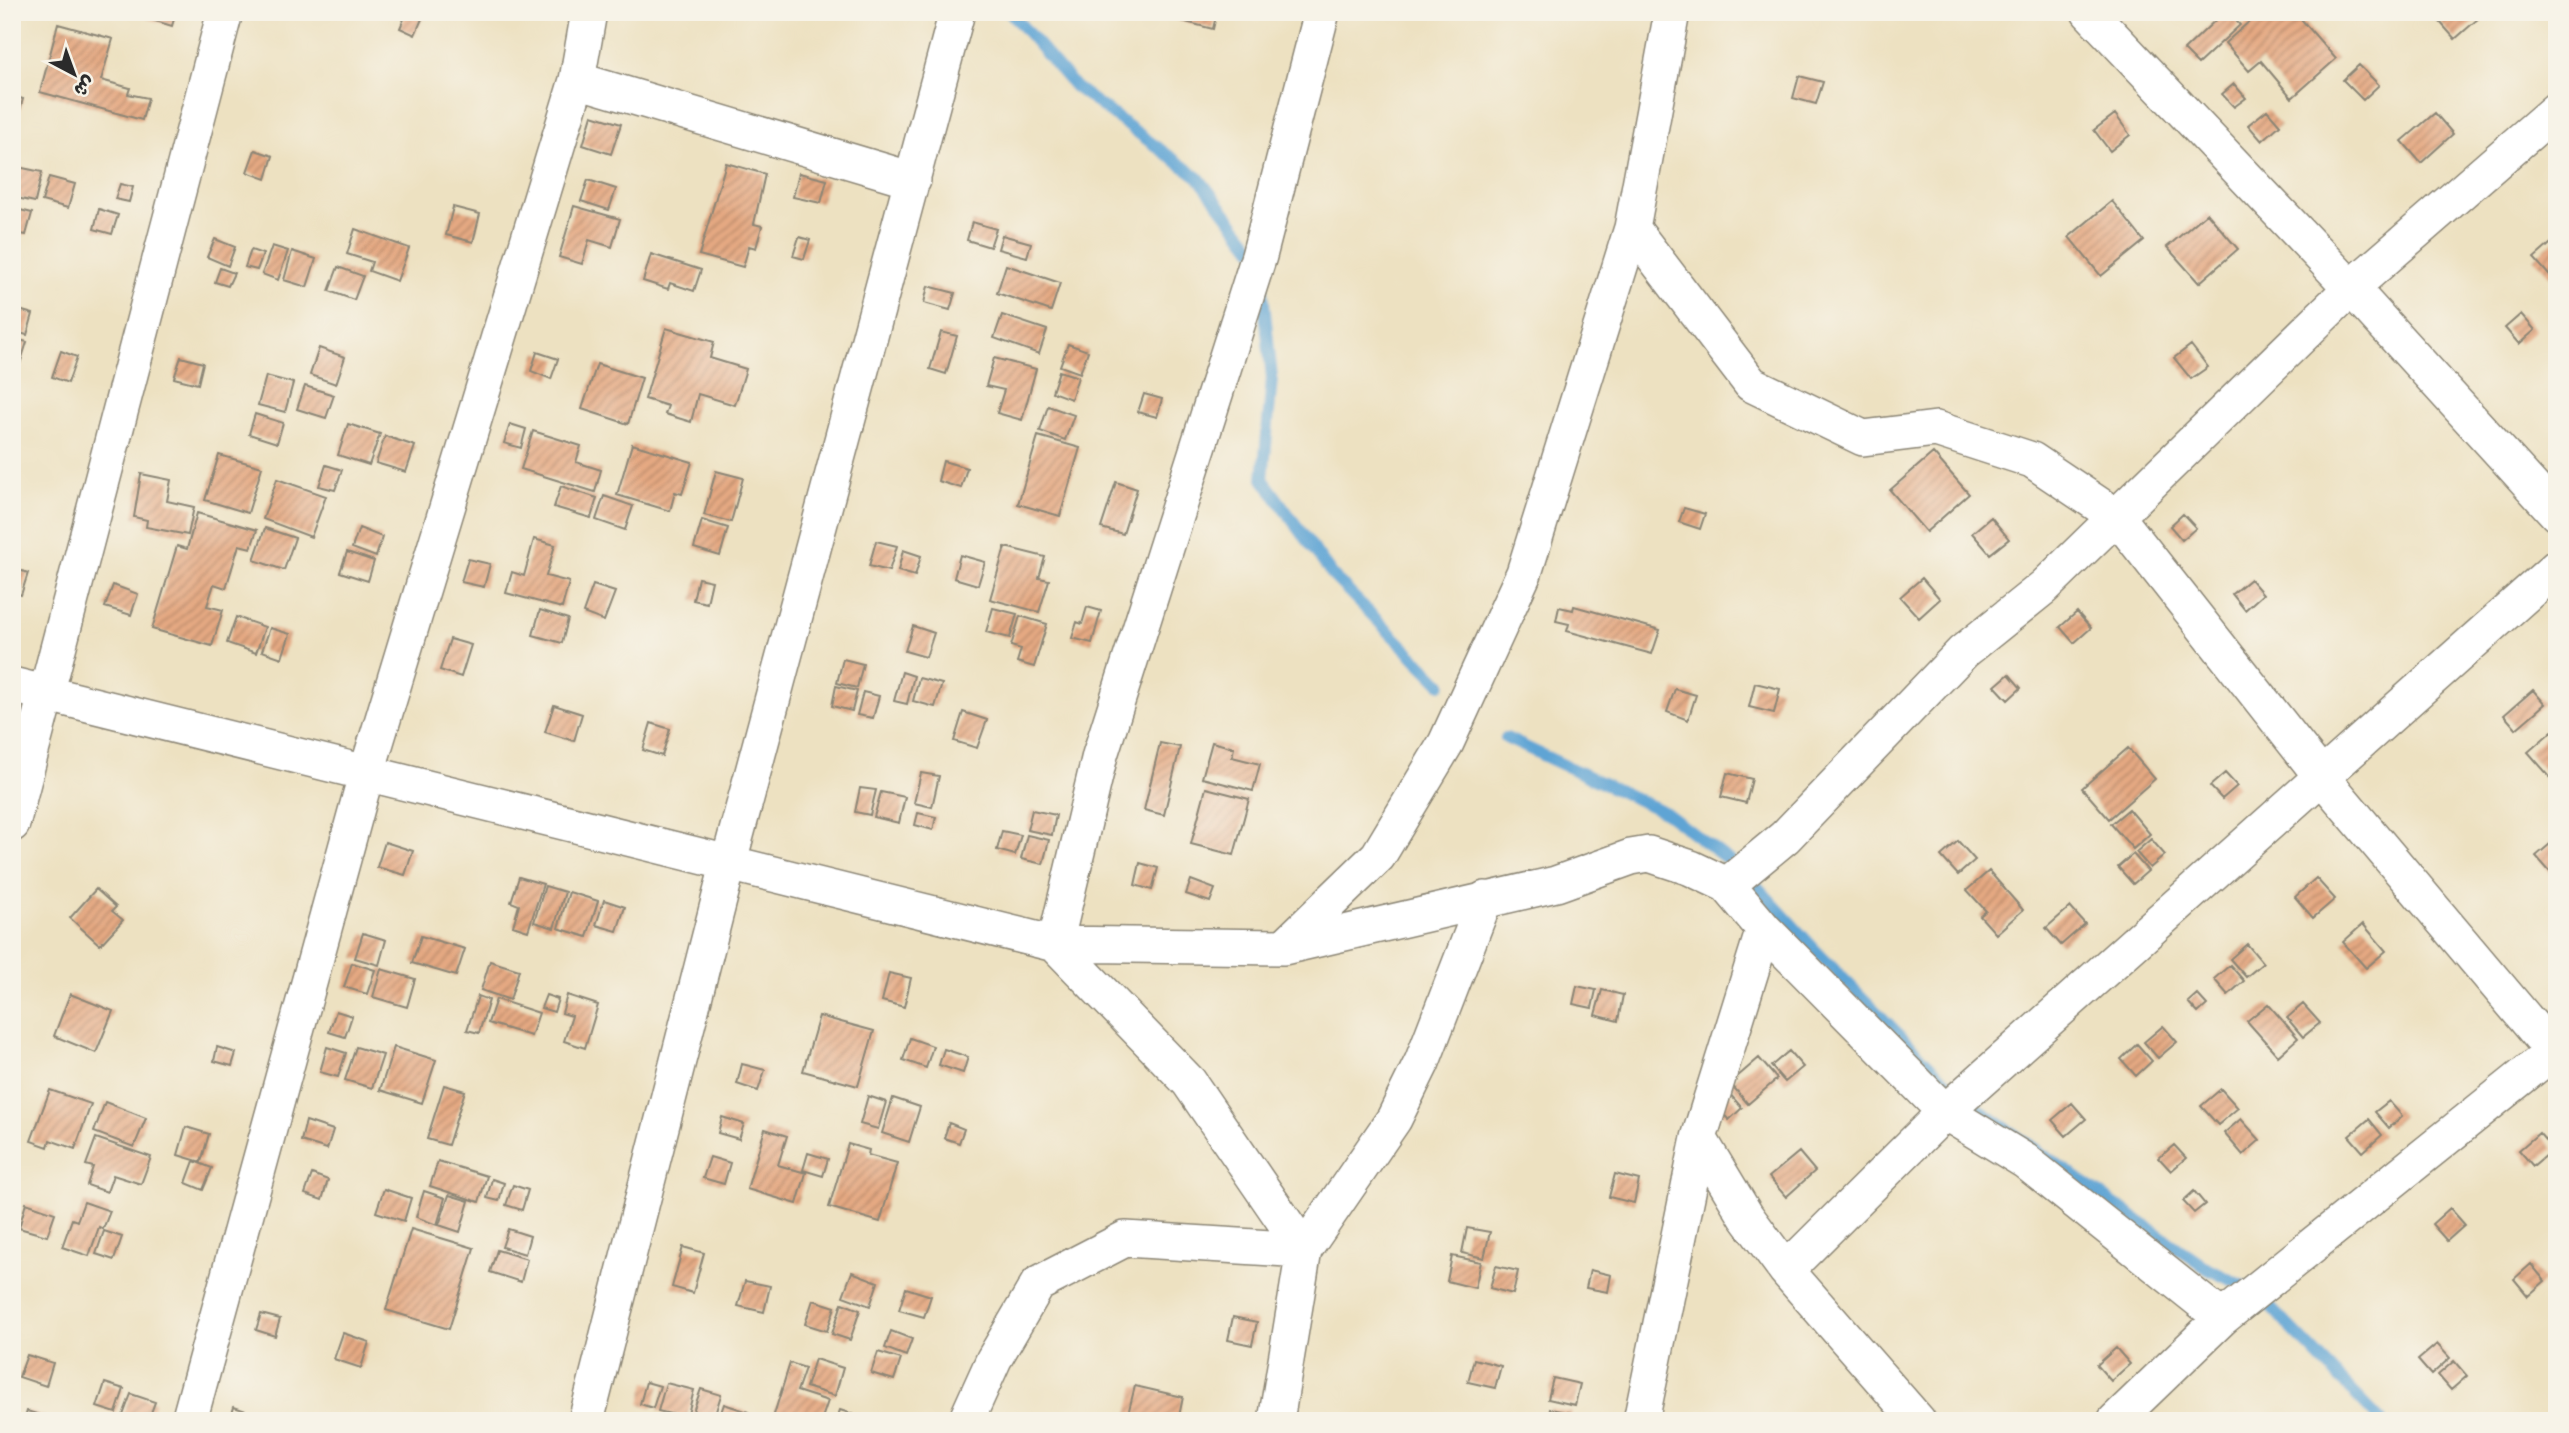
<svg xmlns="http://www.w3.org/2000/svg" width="2569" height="1433" font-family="Delius,'Playpen Sans Arabic',sans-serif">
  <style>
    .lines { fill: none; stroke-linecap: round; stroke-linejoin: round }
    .stream { stroke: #5ea4d4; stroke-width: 12 }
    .building { fill: url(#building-hatch) }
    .street-casing { stroke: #8c8676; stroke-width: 38 }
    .street { stroke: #fff; stroke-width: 35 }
  </style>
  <defs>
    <pattern id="building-hatch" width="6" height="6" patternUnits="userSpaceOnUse" patternTransform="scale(1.75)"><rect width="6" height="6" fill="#e5a982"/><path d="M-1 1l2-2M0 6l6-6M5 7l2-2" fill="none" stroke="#ba8a6b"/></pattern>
  </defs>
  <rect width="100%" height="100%" fill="#f7f3e8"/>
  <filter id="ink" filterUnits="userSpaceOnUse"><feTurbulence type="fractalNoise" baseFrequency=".0143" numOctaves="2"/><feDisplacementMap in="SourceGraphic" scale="14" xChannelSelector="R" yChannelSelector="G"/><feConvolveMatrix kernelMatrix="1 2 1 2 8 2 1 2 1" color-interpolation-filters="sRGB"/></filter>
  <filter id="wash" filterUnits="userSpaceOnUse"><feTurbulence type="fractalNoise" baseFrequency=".00686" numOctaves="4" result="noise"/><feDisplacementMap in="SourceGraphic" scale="28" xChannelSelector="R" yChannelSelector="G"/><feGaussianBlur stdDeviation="1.57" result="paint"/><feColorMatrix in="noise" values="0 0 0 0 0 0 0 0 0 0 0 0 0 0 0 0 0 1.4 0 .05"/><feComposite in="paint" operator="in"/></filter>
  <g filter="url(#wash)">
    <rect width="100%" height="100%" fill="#ede1c1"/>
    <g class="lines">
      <!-- stream -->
      <path class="stream" d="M1010 12 1075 87 1198 177 1254 250
        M1262 284 1272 378 1263 479 1333 576 1441 684
        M1506 738 1666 813 1743 871 1819 954 1962 1098 2208 1269 2256 1292 2381 1421"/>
    </g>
    <g id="blocks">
      <!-- building -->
      <path class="building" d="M148 12H176L172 26 146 18Z
        M407 12H425L415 35 400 28Z
        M1163 12H1217L1213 29 1162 16Z
        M2224 12H2228L2240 25 2198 64 2184 50Z
        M2260 12H2295L2336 59 2292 98 2261 61 2249 71 2225 43Z
        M2440 12H2474L2479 18 2455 39 2440 22 2445 17Z
        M58 24 113 39 101 80 130 88 128 94 148 98 142 120 40 92Z
        M2359 65 2379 85 2363 100 2343 80Z
        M1799 76 1823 82 1816 104 1793 98Z
        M2234 84 2246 98 2234 107 2222 94Z
        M12 96 23 99 17 120 12 118Z
        M2267 110 2280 125 2262 141 2248 125Z
        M2435 113 2453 134 2421 163 2402 141Z
        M2115 114 2130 135 2110 151 2094 130Z
        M592 115 621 124 611 154 583 145Z
        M255 150 273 156 266 179 247 172Z
        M726 163 765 174 754 224 762 226 756 248 749 246 743 267 699 255Z
        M13 166 42 172 35 202 12 197Z
        M799 173 827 180 821 203 793 197Z
        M49 177 75 184 68 208 42 201Z
        M588 180 616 189 609 210 581 201Z
        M120 184 133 187 129 202 115 199Z
        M2112 201 2144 241 2101 276 2069 237Z
        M574 206 620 219 612 247 589 240 582 264 559 257Z
        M453 207 480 214 473 242 446 235Z
        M12 208 32 213 26 235 12 232Z
        M99 209 118 215 112 234 94 229Z
        M2207 213 2238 249 2199 283 2167 247Z
        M972 222 996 229 990 247 967 240Z
        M355 229 409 248 397 281 369 271 372 262 347 254Z
        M1002 235 1031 243 1027 257 998 249Z
        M799 237 810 240 804 259 793 256Z
        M12 238 18 239 13 262H12Z
        M2557 238V284L2534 258Z
        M215 239 235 247 228 266 207 257Z
        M272 246 288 251 278 280 262 274Z
        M251 250 263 254 257 270 245 267Z
        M292 251 316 259 307 287 284 280Z
        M651 254 701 270 694 291 670 283 668 289 643 281Z
        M1006 265 1060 283 1051 311 997 293Z
        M338 267 363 276 354 300 329 291Z
        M220 268 234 273 228 286 215 282Z
        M928 286 955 293 950 310 924 303Z
        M12 308 33 314 27 335 12 331Z
        M2521 314 2535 330 2519 344 2505 328Z
        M1002 315 1047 330 1039 354 994 338Z
        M666 328 714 342 710 358 746 369 735 405 698 394 691 422 665 414 668 406 645 399Z
        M941 332 957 336 946 374 930 369Z
        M12 338 27 342 19 367 12 365Z
        M1068 344 1088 351 1080 373 1060 366Z
        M2191 345 2208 367 2191 379 2174 358Z
        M319 348 345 357 336 384 310 375Z
        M61 351 77 357 68 383 52 377Z
        M537 352 558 359 551 379 531 371Z
        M181 357 203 363 198 384 174 378Z
        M994 358 1036 369 1022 420 997 413 1004 390 986 386Z
        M597 364 642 378 628 424 582 409Z
        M1059 371 1078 377 1071 399 1052 392Z
        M266 376 293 383 285 412 258 405Z
        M305 386 334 395 326 418 297 409Z
        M1144 394 1162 399 1157 417 1138 412Z
        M1048 406 1074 415 1065 440 1040 431Z
        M255 414 283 423 277 443 249 434Z
        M348 424 380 434 369 465 338 455Z
        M510 424 526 429 521 448 504 443Z
        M533 431 581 446 576 462 601 470 595 492 521 469Z
        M385 436 415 446 406 472 376 463Z
        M1038 436 1080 448 1060 516 1018 504Z
        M632 444 692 462 682 494 675 492 670 511 617 495Z
        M1933 453 1969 494 1926 532 1890 490Z
        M219 455 262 467 248 513 205 500Z
        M943 461 967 468 961 488 938 481Z
        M326 465 342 470 335 490 319 486Z
        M716 471 743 478 731 522 704 515Z
        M141 474 171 480 167 501 194 507 188 535 146 527 147 520 134 517Z
        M277 479 326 496 311 537 263 519Z
        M1116 482 1137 489 1123 534 1101 528Z
        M561 486 597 498 591 518 554 507Z
        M604 496 633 506 625 530 596 520Z
        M1684 508 1705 514 1700 529 1679 522Z
        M197 513 257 530 251 548 239 545 226 588 214 584 207 606 223 610 212 646 152 629 177 546 187 549Z
        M2183 514 2196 528 2182 540 2170 526Z
        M1991 517 2009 539 1990 554 1972 533Z
        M702 520 728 528 720 556 694 548Z
        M265 528 295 538 284 570 254 560Z
        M359 528 382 537 376 557 352 548Z
        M534 539 555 545 546 576 569 582 562 608 506 593 512 572 524 576Z
        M876 541 897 546 889 571 869 566Z
        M1005 547 1045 557 1039 578 1049 580 1039 612 990 599Z
        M903 550 921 556 915 576 898 571Z
        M347 552 374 561 368 581 340 572Z
        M960 555 985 562 978 585 954 578Z
        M468 559 490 564 484 587 461 582Z
        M12 568 28 573 21 595 12 592Z
        M698 578 712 581 707 603 693 600Z
        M1922 578 1940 599 1919 618 1900 597Z
        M2250 579 2263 594 2245 610 2232 594Z
        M113 585 138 594 131 615 105 607Z
        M593 585 615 592 604 621 583 613Z
        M1574 606 1660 630 1652 654 1567 631 1569 624 1556 621 1559 607 1573 610Z
        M1087 607 1101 611 1092 643 1072 638 1077 622 1082 624Z
        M993 608 1017 614 1010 638 986 632Z
        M540 610 568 619 562 643 533 635Z
        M2077 612 2091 628 2074 643 2060 627Z
        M1020 616 1047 624 1034 667 1017 662 1021 649 1011 646Z
        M236 617 265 627 256 653 227 643Z
        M913 626 934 633 926 657 905 651Z
        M270 628 290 634 282 658 262 651Z
        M450 639 471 645 461 677 440 670Z
        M843 659 863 664 857 688 837 683Z
        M902 672 914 676 907 704 894 701Z
        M2009 674 2021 688 2008 700 1995 686Z
        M919 678 942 684 935 707 913 701Z
        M1755 683 1780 689 1774 713 1749 707Z
        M836 686 857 691 852 711 832 706Z
        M1675 689 1696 695 1688 720 1667 712Z
        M2533 690 2545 704 2516 729 2504 715Z
        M863 692 879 696 873 718 857 715Z
        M554 705 582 714 574 741 545 732Z
        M963 712 987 720 977 748 954 741Z
        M651 723 670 729 662 756 643 750Z
        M2552 731 2557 736V785L2528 752Z
        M1212 742 1234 748 1232 757 1260 764 1253 791 1202 778Z
        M1160 743 1180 747 1164 815 1144 810Z
        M2128 748 2155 779 2109 819 2082 788Z
        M921 773 939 776 932 807 914 803Z
        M1727 773 1752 779 1746 803 1721 797Z
        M2225 773 2237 786 2222 799 2210 786Z
        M860 788 876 790 870 815 855 812Z
        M1206 788 1249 799 1234 855 1191 844Z
        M881 792 905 797 899 823 874 817Z
        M2129 809 2150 834 2133 849 2111 824Z
        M1032 810 1056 815 1052 835 1027 830Z
        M918 813 936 817 933 830 915 825Z
        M1002 831 1021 835 1015 855 997 850Z
        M1027 835 1049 840 1043 864 1021 859Z
        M2557 838V880L2536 856Z
        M2151 839 2165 855 2150 868 2136 852Z
        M1958 841 1975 860 1958 875 1941 856Z
        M385 842 413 851 405 875 377 867Z
        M2133 854 2148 871 2133 884 2118 867Z
        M1140 863 1158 868 1152 890 1135 885Z
        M1989 871 2023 910 1996 934 1980 916 1986 911 1967 890Z
        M519 877 543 884 528 931 513 926 519 905 511 902Z
        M2316 878 2335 899 2313 918 2295 897Z
        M1191 880 1215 889 1210 902 1186 894Z
        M545 886 565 892 554 928 534 922Z
        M96 889 116 907 112 911 123 920 100 945 70 918Z
        M569 892 598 901 587 937 558 928Z
        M604 900 625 907 617 931 596 925Z
        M2070 907 2085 924 2061 945 2046 928Z
        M2363 924 2386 951 2366 968 2343 942Z
        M363 933 386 940 379 965 355 958Z
        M421 936 465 949 456 976 412 963Z
        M2247 944 2263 963 2246 977 2230 959Z
        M490 961 519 970 510 1000 481 990Z
        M352 963 375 970 367 994 344 987Z
        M2230 965 2244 981 2228 995 2214 979Z
        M381 969 415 979 407 1007 373 997Z
        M889 973 911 978 904 1007 882 1001Z
        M1577 986 1596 990 1592 1008 1573 1004Z
        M1602 990 1623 995 1618 1021 1595 1015Z
        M70 994 113 1011 96 1053 54 1036Z
        M2197 994 2207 1005 2198 1013 2188 1002Z
        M546 995 558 999 554 1012 541 1008Z
        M567 995 598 1005 585 1048 564 1041 572 1016 562 1013Z
        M478 996 489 1000 479 1033 467 1030Z
        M496 999 539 1013 531 1036 488 1023Z
        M2268 1004 2298 1038 2278 1056 2247 1021Z
        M2303 1004 2320 1023 2303 1037 2287 1018Z
        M336 1011 352 1016 345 1037 329 1032Z
        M819 1016 874 1031 858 1086 803 1071Z
        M2163 1026 2177 1042 2158 1058 2144 1042Z
        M910 1038 933 1046 926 1068 903 1060Z
        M2137 1044 2152 1061 2136 1076 2121 1059Z
        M217 1047 236 1053 232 1066 214 1061Z
        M327 1047 346 1053 338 1077 320 1072Z
        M356 1047 383 1055 372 1088 345 1080Z
        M394 1047 436 1060 422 1103 380 1090Z
        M944 1049 968 1057 963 1073 939 1065Z
        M1789 1051 1803 1067 1785 1082 1771 1066Z
        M1759 1058 1777 1079 1748 1104 1730 1083Z
        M742 1064 765 1070 758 1091 737 1084Z
        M444 1085 465 1091 448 1145 427 1139Z
        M2221 1089 2238 1108 2218 1125 2201 1106Z
        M50 1090 91 1104 75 1149 50 1140 48 1147 31 1141Z
        M1728 1092 1742 1108 1729 1120 1714 1104Z
        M868 1096 886 1102 878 1129 860 1124Z
        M893 1098 920 1107 909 1142 882 1133Z
        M2389 1101 2402 1116 2389 1128 2375 1112Z
        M105 1102 146 1118 134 1147 94 1132Z
        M2072 1103 2086 1119 2066 1136 2052 1120Z
        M722 1117 744 1124 739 1139 718 1133Z
        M2241 1119 2260 1140 2243 1155 2224 1133Z
        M2369 1119 2382 1135 2363 1152 2349 1136Z
        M306 1121 333 1130 327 1149 301 1141Z
        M949 1123 964 1129 959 1143 944 1138Z
        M186 1127 209 1134 201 1162 178 1155Z
        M765 1129 787 1136 778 1165 806 1173 797 1204 747 1189Z
        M2539 1133 2553 1149 2533 1166 2519 1150Z
        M96 1138 151 1157 141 1184 113 1175 107 1192 87 1185 93 1167 86 1165Z
        M848 1144 869 1150 868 1155 897 1163 880 1222 829 1207Z
        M2174 1145 2186 1158 2171 1171 2159 1158Z
        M1799 1152 1815 1171 1786 1197 1769 1177Z
        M808 1153 828 1159 823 1176 803 1170Z
        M710 1157 730 1163 724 1184 703 1178Z
        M194 1161 212 1168 203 1190 186 1183Z
        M438 1161 487 1176 479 1202 430 1186Z
        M312 1174 328 1180 322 1200 305 1194Z
        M1615 1174 1639 1180 1634 1203 1609 1197Z
        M492 1179 504 1183 499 1201 487 1198Z
        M513 1185 528 1190 522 1210 506 1205Z
        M384 1189 411 1198 404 1221 376 1212Z
        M424 1191 445 1198 437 1225 416 1217Z
        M2194 1191 2205 1204 2194 1213 2183 1201Z
        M449 1195 469 1201 460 1232 439 1225Z
        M84 1202 110 1211 103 1229 99 1227 89 1256 62 1247 72 1219 77 1221Z
        M26 1203 55 1213 47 1236 19 1228Z
        M2450 1208 2465 1225 2447 1241 2432 1224Z
        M1467 1228 1490 1232 1484 1258 1462 1253Z
        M411 1229 474 1248 449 1329 386 1310Z
        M508 1229 530 1236 525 1254 502 1247Z
        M104 1231 122 1237 114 1260 96 1254Z
        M683 1247 704 1253 693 1293 672 1287Z
        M497 1250 527 1259 521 1282 490 1272Z
        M1452 1256 1481 1262 1475 1288 1447 1281Z
        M2531 1264 2545 1281 2528 1296 2514 1279Z
        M1496 1266 1518 1271 1513 1294 1490 1288Z
        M1590 1270 1611 1275 1608 1292 1586 1288Z
        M852 1272 878 1282 870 1306 843 1296Z
        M745 1281 770 1286 764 1312 738 1306Z
        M906 1288 931 1296 924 1317 899 1310Z
        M813 1300 835 1307 827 1331 805 1324Z
        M842 1303 860 1310 850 1340 832 1334Z
        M261 1314 280 1319 275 1336 256 1330Z
        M1233 1317 1257 1322 1252 1345 1228 1340Z
        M891 1331 912 1339 906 1356 885 1348Z
        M343 1333 369 1342 361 1368 334 1359Z
        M2437 1344 2450 1358 2431 1375 2418 1360Z
        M2116 1348 2130 1364 2111 1381 2097 1365Z
        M878 1352 901 1359 894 1380 871 1373Z
        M27 1355 53 1363 46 1386 19 1377Z
        M815 1359 843 1368 835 1396 806 1387Z
        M1474 1359 1501 1366 1495 1388 1468 1382Z
        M2454 1361 2467 1376 2451 1390 2438 1375Z
        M790 1363 805 1368 797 1391 828 1401 821 1421H772Z
        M1553 1378 1580 1384 1575 1405 1548 1399Z
        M646 1382 660 1386 653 1408 640 1404Z
        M105 1383 124 1389 116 1413 97 1407Z
        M666 1383 694 1390 687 1418 658 1411Z
        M1135 1386 1183 1397 1178 1421 1127 1418Z
        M701 1389 721 1395 713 1421 691 1417Z
        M131 1394 155 1402 148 1421 122 1418Z
        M724 1404 748 1412 745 1421H718Z
        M234 1407 261 1416 259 1421H230Z
        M1550 1409 1572 1413 1570 1421H1547Z
        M840 1410 871 1420V1421H836Z
        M27 1411 55 1420V1421H24Z"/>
    </g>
  </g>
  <g filter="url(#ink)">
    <use href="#blocks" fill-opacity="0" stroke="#8c8676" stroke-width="2"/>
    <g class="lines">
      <defs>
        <path id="street" d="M2089 12 2351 288 2557 514
          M577 80 913 180
          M1632 228 1751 384 1863 438 1936 429 2032 460 2117 517 2322 777 2557 1056
          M12 685 1055 944 1284 947 1556 884 1631 857 1649 854 1691 868 1727 885 1764 929 1945 1112 2025 1161 2222 1318 2115 1421
          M12 824 225 12
          M1727 885 1785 837 1963 652 2044 587 2351 288 2557 109
          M1764 929 1699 1138 1746 1216 1786 1270 1918 1421
          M1285 946 1378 856 1446 743 1524 573 1632 228 1672 12
          M1786 1270 1945 1112 2557 567
          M2222 1318 2553 1052
          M189 1421 366 775 577 80 589 12
          M586 1421 728 865 957 12
          M966 1421 994 1359 1038 1284 1125 1239 1304 1250 1394 1119 1422 1062 1485 899
          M1276 1421 1304 1250 1189 1082 1055 944 1100 755 1259 256 1322 12
          M1641 1421 1699 1138"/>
      </defs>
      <!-- street casing -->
      <use href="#street" class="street-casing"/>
      <!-- street -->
      <use href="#street" class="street"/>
    </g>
  </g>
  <!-- margin -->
  <rect width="2569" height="1433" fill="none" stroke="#f7f3e8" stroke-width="42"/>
  <!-- north arrow -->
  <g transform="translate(74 74) rotate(139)" stroke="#f7f3e8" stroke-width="5" paint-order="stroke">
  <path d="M0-5L12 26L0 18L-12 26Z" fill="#2b2b2b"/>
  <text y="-10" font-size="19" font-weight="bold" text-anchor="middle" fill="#2b2b2b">ش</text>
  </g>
</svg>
